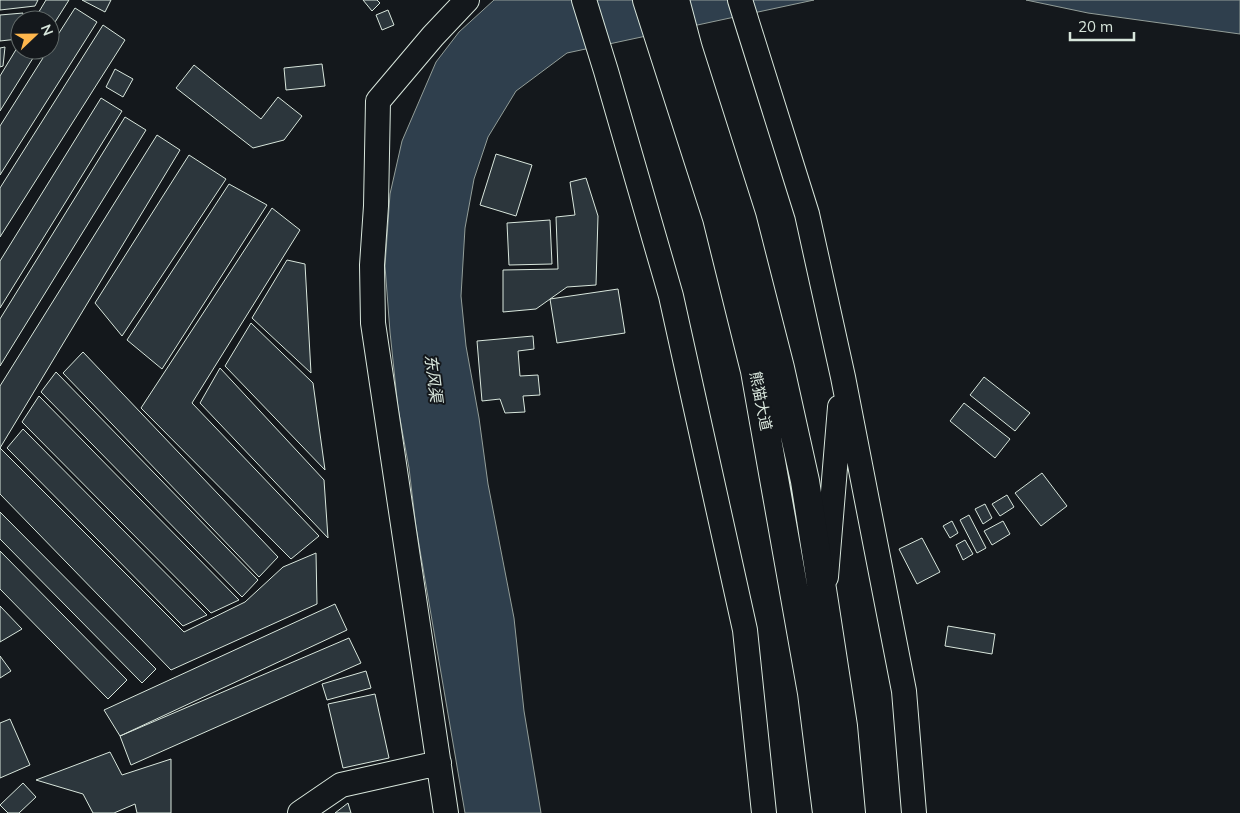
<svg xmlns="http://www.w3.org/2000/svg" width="1240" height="813" font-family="Mulish,'Noto Sans SC',sans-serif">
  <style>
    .water { fill: #2f3f4d; stroke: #939e99 }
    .building { fill: #2c363c; stroke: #d8e6dc }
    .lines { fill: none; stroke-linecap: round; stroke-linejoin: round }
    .minor-casing { stroke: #d8e6dc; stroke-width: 26 }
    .major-casing { stroke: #d8e6dc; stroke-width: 30 }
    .minor { stroke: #14181c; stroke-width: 24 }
    .major { stroke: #14181c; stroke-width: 28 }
    .labels { text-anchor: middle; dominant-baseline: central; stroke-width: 4; stroke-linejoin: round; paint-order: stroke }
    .street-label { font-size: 15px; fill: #d8e6dc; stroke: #14181c }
    .water-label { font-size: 16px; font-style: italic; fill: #d8e6dc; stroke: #14181c }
  </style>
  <rect width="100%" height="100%" fill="#14181c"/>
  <!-- water -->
  <path class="water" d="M494 0H814L567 53 516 91 488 137 474 179 465 228 461 296 466 346 479 418 488 484 514 618 524 711 541 813H465L416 527 409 468 398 408 390 332 385 266 390 194 402 141 436 62 459 32Z
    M1026 0H1240V34L1088 13Z"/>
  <!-- building -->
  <path class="building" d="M0 0H38L35 6 0 10Z
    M46 0H69L50 30V20H34Z
    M82 0H111L105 12Z
    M363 0H377L380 3 372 11Z
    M75 8 97 22 0 175V126L48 50H50V47Z
    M388 10 394 25 382 30 376 15Z
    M23 13 22 20H20L18 39 0 41V15Z
    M103 25 125 40 0 237V188Z
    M20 43V50H38L0 111V76Z
    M5 47 3 66 0 67V48Z
    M322 64 325 86 286 90 284 68Z
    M194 65 261 119 278 97 302 116 284 140 253 148 176 88Z
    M115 69 133 79 123 97 106 87Z
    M101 98 122 111 0 308V261Z
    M125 117 146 130 0 366V319Z
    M157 135 180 150 0 448 184 632 245 602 283 567 316 553 317 604 171 670 0 494V386Z
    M496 154 532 165 516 216 480 205Z
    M189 155 226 179 122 336 95 303Z
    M586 178 598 216 596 285 567 287 536 309 503 312V270L558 269 556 217 575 215 570 182Z
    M229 184 267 205 162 369 127 340Z
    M272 208 300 230 192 403 319 536 291 559 141 408Z
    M550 220 552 264 509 265 507 223Z
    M287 260 305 264 311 373 252 318Z
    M618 289 625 333 557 343 550 299Z
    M251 323 313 383 325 470 225 366Z
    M533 336 534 349 518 351 520 376 538 375 540 395 523 396 525 412 505 413 500 399 482 401 477 341Z
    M83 352 278 557 259 577 63 373Z
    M220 368 324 480 328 538 200 403Z
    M56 372 258 580 242 597 41 392Z
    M984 377 1030 413 1015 431 970 395Z
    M39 396 239 600 211 613 22 422Z
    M964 403 1010 439 995 458 950 421Z
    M23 429 207 615 183 626 7 448Z
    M1042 473 1067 506 1041 526 1015 493Z
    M1007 495 1014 507 1000 516 992 504Z
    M985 504 992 518 983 524 975 509Z
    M0 512 156 669 142 683 0 539Z
    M969 515 986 548 977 553 960 520Z
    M952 521 958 533 950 538 943 526Z
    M1003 521 1010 534 992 545 984 531Z
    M922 538 940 572 917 584 899 549Z
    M965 540 973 554 963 560 956 545Z
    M0 551 127 680 108 699 0 589Z
    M335 604 347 630 120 736 104 710Z
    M0 606 22 629 0 642Z
    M948 626 995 634 992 654 945 646Z
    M349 638 361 663 131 765 120 736Z
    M0 656 11 671 0 678Z
    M366 671 371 688 327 700 322 684Z
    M375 694 389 758 343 768 328 704Z
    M10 719 30 765 0 778V723Z
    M110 752 122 775 171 759V813H137L135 804 114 813H93L83 794 36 780Z
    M23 783 36 797 19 813H8L0 805Z
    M348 803 351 813H335Z"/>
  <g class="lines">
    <defs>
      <path id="minor" d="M584 0 606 71 671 296 745 630 764 813
        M740 0 807 214 843 377 904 691 914 813
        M826 577 840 407
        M300 813 341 785 439 763
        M446 813 373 323 372 265 376 206 378 101 433 36 467 0"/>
      <path id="major" d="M647 0 717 218 755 371 812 693 827 813
        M675 0 688 49 742 219 780 368 805 481 824 602 843 726 851 813"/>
    </defs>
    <!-- minor casing -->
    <use href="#minor" class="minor-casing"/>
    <!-- major casing -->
    <use href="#major" class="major-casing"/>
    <!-- minor -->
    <use href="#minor" class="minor"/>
    <!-- major -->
    <use href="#major" class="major"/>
  </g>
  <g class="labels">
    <!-- street labels -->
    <g class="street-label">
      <text transform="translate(761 401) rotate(79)">熊猫大道</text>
    </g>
    <!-- water labels -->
    <g class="water-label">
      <text transform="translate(434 378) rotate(83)">东风渠</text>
    </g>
  </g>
  <!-- north arrow -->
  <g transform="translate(35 35) rotate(68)"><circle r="24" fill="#14181c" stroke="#626a69"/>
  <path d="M0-4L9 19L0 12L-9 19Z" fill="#ffb74d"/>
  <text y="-8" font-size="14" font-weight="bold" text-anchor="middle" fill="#d8e6dc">N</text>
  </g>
  <!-- scale -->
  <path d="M1070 32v8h64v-8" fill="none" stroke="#d8e6dc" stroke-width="2.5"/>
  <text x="1078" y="32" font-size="15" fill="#d8e6dc" stroke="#14181c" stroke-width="4" paint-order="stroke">20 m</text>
</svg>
